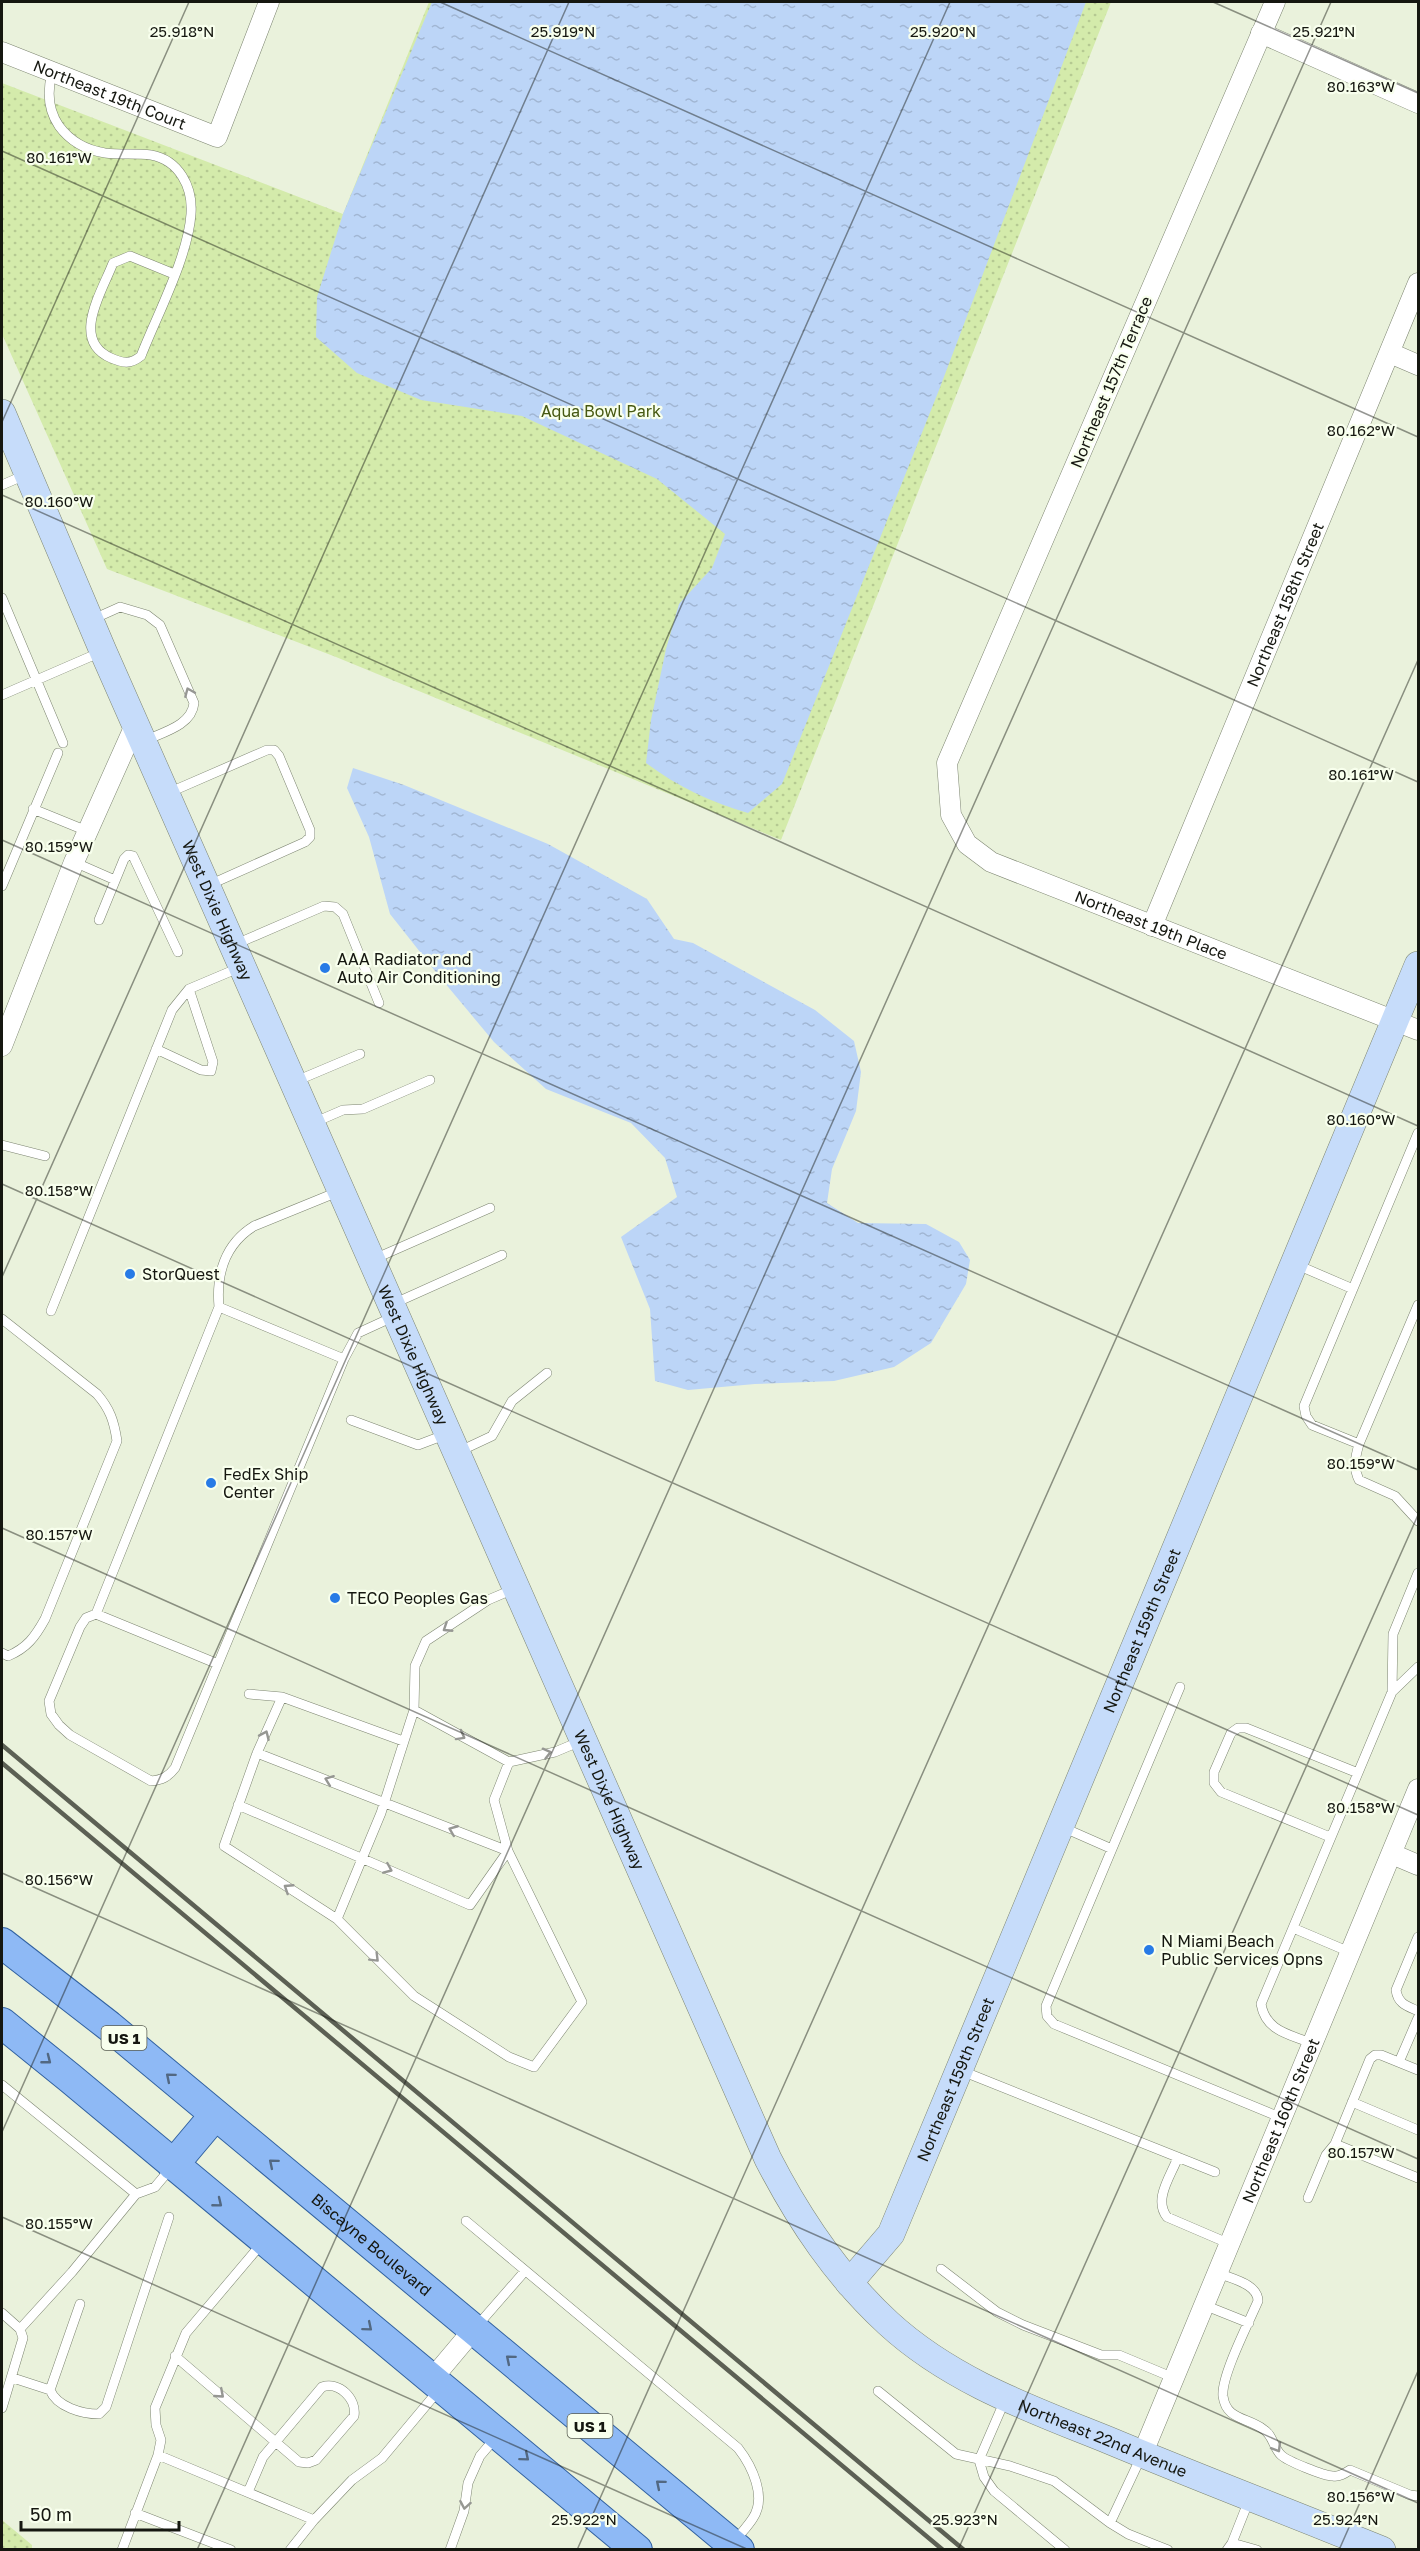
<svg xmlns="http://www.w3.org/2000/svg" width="1420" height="2551" font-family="'Golos Text',sans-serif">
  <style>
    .park { fill: url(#park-dots) }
    .water { fill: url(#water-ripples) }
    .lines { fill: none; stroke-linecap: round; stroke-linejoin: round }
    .lane-casing { stroke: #7d8571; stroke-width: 10 }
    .street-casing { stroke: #7d8571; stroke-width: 21 }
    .secondary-casing { stroke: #7d8571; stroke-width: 28 }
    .primary-casing { stroke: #3262a1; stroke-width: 32 }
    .lane { stroke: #fff; stroke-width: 9 }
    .street { stroke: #fff; stroke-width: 20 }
    .secondary { stroke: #c6dcfa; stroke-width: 27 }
    .primary { stroke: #8eb9f5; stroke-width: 30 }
    .rail { stroke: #5c6054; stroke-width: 4.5 }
    .oneway { stroke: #969793 }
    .oneway2 { stroke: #526882 }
    .ticks { fill: none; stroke: #151710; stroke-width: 1.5; stroke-opacity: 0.45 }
    .poi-dot { fill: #287be6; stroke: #f8ffed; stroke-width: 2 }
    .labels { text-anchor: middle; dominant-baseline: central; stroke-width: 4.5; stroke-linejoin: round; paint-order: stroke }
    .shield { fill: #f8ffed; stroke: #595d52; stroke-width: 1.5 }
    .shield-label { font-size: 15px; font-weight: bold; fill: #151710 }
    .street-label { font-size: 16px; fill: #151710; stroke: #f8ffed }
    .park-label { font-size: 16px; fill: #465912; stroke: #f8ffed }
    .poi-label { font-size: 16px; fill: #151710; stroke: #f8ffed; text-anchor: start }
    .ticks-label { font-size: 15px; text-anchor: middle; fill: #151710; stroke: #f8ffed; stroke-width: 4.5; stroke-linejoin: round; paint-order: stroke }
  </style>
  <defs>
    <pattern id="park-dots" width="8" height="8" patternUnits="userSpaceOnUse" patternTransform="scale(1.5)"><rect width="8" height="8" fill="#d4ebab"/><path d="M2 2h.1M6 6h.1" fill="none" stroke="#b5c992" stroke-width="1.8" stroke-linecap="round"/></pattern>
    <pattern id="water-ripples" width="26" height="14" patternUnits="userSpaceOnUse" patternTransform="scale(1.5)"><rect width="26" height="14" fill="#bcd5f7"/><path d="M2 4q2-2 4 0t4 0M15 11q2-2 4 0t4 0" fill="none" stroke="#a1b6d3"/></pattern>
  </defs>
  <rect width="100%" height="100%" fill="#eaf2dc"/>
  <!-- park -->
  <path class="park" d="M429 2H1111L781 840 336 657 107 569 2 334V83L343 214Z
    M2 2520 32 2545V2549H2Z"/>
  <!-- water -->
  <path class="water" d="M432 2H1086L939 390 782 784 748 813C711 802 678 787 646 763L651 720 666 649 679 604 712 568 725 534 657 479 522 416 421 400 357 373 316 337 317 297 343 214Z
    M353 768 404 785 548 844 647 899 674 939 693 943 815 1010 854 1041 861 1072 856 1111 832 1169 827 1203 858 1223 926 1224 959 1242 970 1260 966 1284 931 1343 894 1367 834 1381 755 1384 688 1390 655 1381 650 1309 621 1237 677 1197 665 1158 631 1123 546 1089 494 1042 439 976 390 914 369 837 347 788Z"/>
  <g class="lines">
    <defs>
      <path id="lane" d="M52 73C47 92 48 110 59 126 70 141 86 150 105 153 120 155 136 153 151 155 179 160 193 187 191 214 188 257 157 315 141 356 130 365 123 363 111 358 70 340 102 292 113 263L130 256 174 274
        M2 485 25 475
        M2 598 63 743
        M91 620 120 607 147 615 160 625 194 703C192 725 164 732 146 740
        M2 695 101 652
        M168 793 267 750H274L279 756 310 830V837L305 842 209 885
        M33 809 87 831
        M74 862 115 880
        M2 886 58 753
        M99 920 124 859 128 855 133 856 178 952
        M236 944 324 906 335 907 343 914 379 1003
        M156 1049 201 1070 211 1071 213 1062 189 989
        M296 1081 360 1054
        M313 1123 343 1110 363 1109 430 1080
        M2 1145 45 1156
        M374 1259 490 1208
        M1295 1264 1353 1289
        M395 1303 502 1255
        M1418 1305 1359 1444C1355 1458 1353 1468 1359 1480L1395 1496 1418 1521
        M219 1307 344 1359 175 1768C168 1777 162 1780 151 1781L70 1735 59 1725 51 1714 49 1701 80 1627 86 1618 96 1614Z
        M219 1307C216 1274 225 1244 254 1226L340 1191
        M51 1311 172 1010 189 989 241 967
        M2 1319 97 1394C110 1409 114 1421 117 1441L45 1619C35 1637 27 1648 8 1656L2 1653
        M344 1359 358 1333 395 1316
        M351 1420 418 1445 447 1434
        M1359 1444 1312 1425 1306 1416 1304 1406 1418 1133
        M460 1451 492 1436 512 1401 547 1373
        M96 1614 218 1664
        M1180 1687 1046 2006 1047 2016 1054 2024 1282 2118
        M1392 1692 1418 1667
        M249 1694 282 1697 403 1741
        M282 1697 257 1753 224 1846 337 1919 414 1996 509 2057 534 2067 582 2002 508 1851 494 1800 509 1762
        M414 1710 509 1762 555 1752 581 1741
        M257 1753 508 1851
        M238 1805 470 1905 508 1851
        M1062 1827 1112 1849
        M1330 1837 1221 1792 1214 1783V1772L1231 1733 1238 1728H1246L1358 1773
        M337 1919 381 1813 414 1710 415 1666 426 1641 488 1600 514 1589
        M1293 1928 1352 1953
        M1418 1937 1396 1990C1398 2004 1407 2006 1418 2011
        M1313 2044C1290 2034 1266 2032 1261 2004L1392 1692 1393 1634 1418 1573
        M1399 2062 1418 2018
        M1418 2070 1381 2055H1375L1370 2059 1335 2144 1418 2178
        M962 2071 1215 2172
        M2 2085 136 2194
        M1352 2102 1418 2130
        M1178 2157C1171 2176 1153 2199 1167 2217L1230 2244
        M1308 2198 1326 2155 1335 2144
        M466 2221 738 2448C752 2466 767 2497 753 2518 748 2526 741 2533 735 2541
        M941 2269 997 2312 1023 2325 1101 2355H1119L1174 2378
        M1218 2273C1232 2279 1258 2284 1258 2301 1249 2322 1221 2376 1223 2396 1226 2420 1247 2417 1263 2429 1273 2435 1273 2447 1281 2455 1287 2461 1324 2476 1333 2476 1339 2477 1344 2474 1350 2470L1410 2495 1418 2496
        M1204 2305 1249 2323
        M2 2313 20 2329 23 2338 2 2408
        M477 2326 525 2271
        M20 2329 72 2272 136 2194 155 2187 171 2168
        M175 2356 299 2462 308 2463 316 2460 354 2416C357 2399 339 2381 322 2387L263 2457 248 2492
        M13 2378 50 2390 80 2304
        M50 2390C57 2407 82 2414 99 2414L106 2407 169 2217
        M878 2391 956 2454 1010 2466 1054 2481 1110 2523 1128 2534 1168 2550
        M1005 2400 979 2460 984 2477 994 2491 1065 2550
        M158 2455 314 2520 352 2480 382 2458 438 2391
        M135 2513 231 2550
        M1110 2523 1141 2457
        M1232 2543 1257 2550
        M122 2550 158 2455 161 2440 156 2425 155 2408 186 2333 263 2242
        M290 2550 314 2520
        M450 2550 464 2511 468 2483 480 2456 497 2436
        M1227 2550 1232 2543 1249 2500"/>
      <g id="street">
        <path id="s1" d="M1275 2 947 763 951 815 967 844 991 862 1418 1030"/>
        <path d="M1261 33 1418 103"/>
        <path id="s2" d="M2 52 217 137 269 2"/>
        <path d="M1390 353 1418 365"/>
        <path id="s3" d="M1152 926 1418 283"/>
        <path d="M2 1046 74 862 136 723"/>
        <path d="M1392 1854 1418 1865"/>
        <path d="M432 2379 474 2329"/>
        <path id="s4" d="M1142 2455 1418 1789"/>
      </g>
      <g id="secondary">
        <path id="s5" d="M2 413 103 651 768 2159C800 2221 837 2276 888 2323 951 2381 1031 2409 1108 2440 1199 2478 1291 2513 1382 2550"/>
        <path id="s6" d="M849 2283 891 2234 1418 965"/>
      </g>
      <g id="primary">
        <path id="s7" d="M2 1943 109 2026 739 2550"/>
        <path d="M2 2023 70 2078 637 2550"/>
        <path d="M173 2165 215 2115"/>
      </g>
    </defs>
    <!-- lane casing -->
    <use href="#lane" class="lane-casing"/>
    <!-- street casing -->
    <use href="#street" class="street-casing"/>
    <!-- secondary casing -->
    <use href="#secondary" class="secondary-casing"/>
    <!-- primary casing -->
    <use href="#primary" class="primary-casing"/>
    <!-- lane -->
    <use href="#lane" class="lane"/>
    <!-- street -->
    <use href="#street" class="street"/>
    <!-- secondary -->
    <use href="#secondary" class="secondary"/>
    <!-- primary -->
    <use href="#primary" class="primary"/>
    <!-- rail -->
    <path class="rail" d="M2 1745 964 2550
      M2 1763 943 2550"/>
  </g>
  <!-- one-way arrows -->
  <defs><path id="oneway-chevron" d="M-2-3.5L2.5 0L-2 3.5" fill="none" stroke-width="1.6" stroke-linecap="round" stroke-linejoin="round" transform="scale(1.5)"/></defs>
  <g class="oneway">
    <use href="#oneway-chevron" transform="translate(189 692) rotate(-113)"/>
    <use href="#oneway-chevron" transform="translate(447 1628) rotate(147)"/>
    <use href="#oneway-chevron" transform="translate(265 1735) rotate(-66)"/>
    <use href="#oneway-chevron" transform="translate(461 1736) rotate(29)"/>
    <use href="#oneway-chevron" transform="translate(547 1753) rotate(-14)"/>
    <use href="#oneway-chevron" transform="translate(329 1780) rotate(-159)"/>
    <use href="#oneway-chevron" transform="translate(453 1830) rotate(-158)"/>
    <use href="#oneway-chevron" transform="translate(388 1869) rotate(23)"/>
    <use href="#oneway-chevron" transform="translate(288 1888) rotate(-147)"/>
    <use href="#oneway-chevron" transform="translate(375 1958) rotate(45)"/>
    <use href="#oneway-chevron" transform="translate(220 2394) rotate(41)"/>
    <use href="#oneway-chevron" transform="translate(1277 2448) rotate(59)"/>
    <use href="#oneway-chevron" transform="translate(465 2505) rotate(100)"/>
  </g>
  <g class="oneway2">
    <use href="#oneway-chevron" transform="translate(47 2060) rotate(38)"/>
    <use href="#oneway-chevron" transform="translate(170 2077) rotate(-140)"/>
    <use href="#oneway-chevron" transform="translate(273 2163) rotate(-140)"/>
    <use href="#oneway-chevron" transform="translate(218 2203) rotate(39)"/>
    <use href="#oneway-chevron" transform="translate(368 2327) rotate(40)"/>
    <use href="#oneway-chevron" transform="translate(510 2359) rotate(-140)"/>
    <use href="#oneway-chevron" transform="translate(525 2457) rotate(40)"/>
    <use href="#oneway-chevron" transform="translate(660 2484) rotate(-140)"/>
  </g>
  <!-- ticks -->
  <path class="ticks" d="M440 2 1418 437M1213 2 1418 93M2 151 1418 782M2 422 189 2M2 495 1418 1126M2 840 1418 1470M2 1184 1418 1815M2 1277 569 2M2 1528 1418 2159M2 1873 1418 2503M2 2132 950 2M2 2217 749 2550M197 2550 1331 2M577 2550 1418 660M958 2550 1418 1515M1339 2550 1418 2371"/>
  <!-- markers -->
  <g class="poi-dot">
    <circle cx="325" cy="968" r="6"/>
    <circle cx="130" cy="1274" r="6"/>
    <circle cx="211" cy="1483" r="6"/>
    <circle cx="335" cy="1598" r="6"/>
    <circle cx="1149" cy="1950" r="6"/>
  </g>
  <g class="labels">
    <!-- shield labels -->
    <g class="shield">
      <rect x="101.5" y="2026" width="45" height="24" rx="4.5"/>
      <rect x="567.5" y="2414" width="45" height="24" rx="4.5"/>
    </g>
    <g class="shield-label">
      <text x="124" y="2038">US 1</text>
      <text x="590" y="2426">US 1</text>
    </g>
    <!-- street labels -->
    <g class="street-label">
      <text stroke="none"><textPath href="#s2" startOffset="116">Northeast 19th Court</textPath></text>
      <text transform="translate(1111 382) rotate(-67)">Northeast 157th Terrace</text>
      <text stroke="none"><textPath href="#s3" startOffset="348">Northeast 158th Street</textPath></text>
      <text stroke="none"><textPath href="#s5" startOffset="542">West Dixie Highway</textPath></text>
      <text stroke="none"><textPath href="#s1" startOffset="1116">Northeast 19th Place</textPath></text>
      <text stroke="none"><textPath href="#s5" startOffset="1028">West Dixie Highway</textPath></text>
      <text stroke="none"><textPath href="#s6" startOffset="718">Northeast 159th Street</textPath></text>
      <text stroke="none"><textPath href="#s5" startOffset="1514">West Dixie Highway</textPath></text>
      <text stroke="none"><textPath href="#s6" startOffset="232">Northeast 159th Street</textPath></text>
      <text stroke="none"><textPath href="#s4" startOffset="362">Northeast 160th Street</textPath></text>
      <text stroke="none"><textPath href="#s7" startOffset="477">Biscayne Boulevard</textPath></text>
      <text stroke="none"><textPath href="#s5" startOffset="2356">Northeast 22nd Avenue</textPath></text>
    </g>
    <!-- park labels -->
    <g class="park-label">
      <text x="601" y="411">Aqua Bowl Park</text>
    </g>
    <!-- poi labels -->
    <g class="poi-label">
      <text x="337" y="959">AAA Radiator and<tspan x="337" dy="18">Auto Air Conditioning</tspan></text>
      <text x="142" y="1274">StorQuest</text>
      <text x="223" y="1474">FedEx Ship<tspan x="223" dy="18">Center</tspan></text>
      <text x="347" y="1598">TECO Peoples Gas</text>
      <text x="1161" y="1941">N Miami Beach<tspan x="1161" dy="18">Public Services Opns</tspan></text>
    </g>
  </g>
  <g class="ticks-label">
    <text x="182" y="37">25.918°N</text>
    <text x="563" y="37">25.919°N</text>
    <text x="943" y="37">25.920°N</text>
    <text x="1324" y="37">25.921°N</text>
    <text x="1361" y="92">80.163°W</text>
    <text x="59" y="163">80.161°W</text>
    <text x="1361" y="436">80.162°W</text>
    <text x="59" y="507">80.160°W</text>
    <text x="1361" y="780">80.161°W</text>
    <text x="59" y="852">80.159°W</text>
    <text x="1361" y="1125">80.160°W</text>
    <text x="59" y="1196">80.158°W</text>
    <text x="1361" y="1469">80.159°W</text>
    <text x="59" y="1540">80.157°W</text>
    <text x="1361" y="1813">80.158°W</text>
    <text x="59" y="1885">80.156°W</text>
    <text x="1361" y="2158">80.157°W</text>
    <text x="59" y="2229">80.155°W</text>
    <text x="1361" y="2502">80.156°W</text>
    <text x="584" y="2525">25.922°N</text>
    <text x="965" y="2525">25.923°N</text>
    <text x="1346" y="2525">25.924°N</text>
  </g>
  <!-- border -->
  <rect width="1420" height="2551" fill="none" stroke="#151710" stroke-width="6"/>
  <!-- scale -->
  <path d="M21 2521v9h158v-9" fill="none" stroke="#151710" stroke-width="3"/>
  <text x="30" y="2521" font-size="18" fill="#151710" stroke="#f8ffed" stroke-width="4.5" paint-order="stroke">50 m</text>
</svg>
